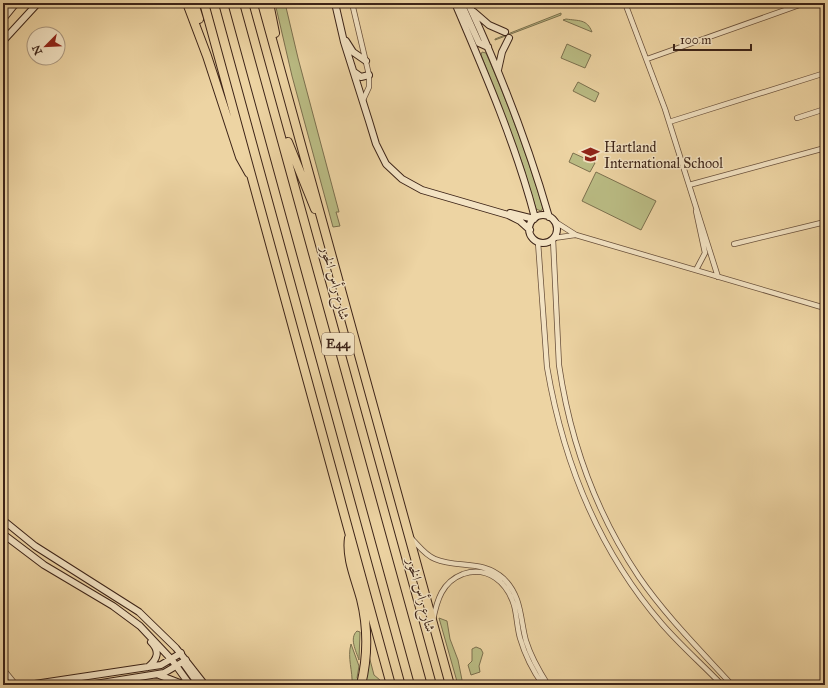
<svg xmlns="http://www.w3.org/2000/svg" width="828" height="688" font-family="'IM FELL Great Primer',Amiri,serif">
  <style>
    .green { fill: #babc84; stroke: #7c704e }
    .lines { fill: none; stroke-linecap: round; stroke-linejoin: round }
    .street-casing { stroke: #69503b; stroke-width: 6 }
    .secondary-casing { stroke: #3d2418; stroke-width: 8 }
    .highway-casing { stroke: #3d2418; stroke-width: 10 }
    .street { stroke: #f3e3c3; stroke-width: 4.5 }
    .secondary { stroke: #f3e3c3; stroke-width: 6 }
    .highway { stroke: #edd4a3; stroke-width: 8 }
    .labels { text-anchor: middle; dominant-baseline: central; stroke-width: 3; stroke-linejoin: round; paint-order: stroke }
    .shield { fill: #f3e3c3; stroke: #745d4b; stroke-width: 1 }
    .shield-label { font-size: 13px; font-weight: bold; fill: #3d2418 }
    .poi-label { font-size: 14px; fill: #3d2418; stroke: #f3e3c3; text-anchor: start }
    .street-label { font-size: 14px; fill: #3d2418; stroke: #f3e3c3 }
  </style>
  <rect width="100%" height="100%" fill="#edd4a3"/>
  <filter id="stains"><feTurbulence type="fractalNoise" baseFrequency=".005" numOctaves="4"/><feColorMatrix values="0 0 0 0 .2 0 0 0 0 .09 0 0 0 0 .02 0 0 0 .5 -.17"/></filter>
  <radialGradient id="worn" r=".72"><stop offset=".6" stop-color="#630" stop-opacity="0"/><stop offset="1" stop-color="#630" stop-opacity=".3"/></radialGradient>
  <!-- green -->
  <path class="green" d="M275 3H285L298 58 339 212H336L340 226 333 227 292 76Z
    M561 13V15L495 40V39Z
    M566 19C579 21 587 19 592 32L563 20Z
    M567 44 591 55 585 68 561 58Z
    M482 52 486 53C508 103 527 155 543 208L541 211 536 209 522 163 481 55Z
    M578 82 599 93 595 102 573 91Z
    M573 153 595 163 590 172 569 162Z
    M596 172 656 201 641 230 582 201Z
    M439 618 447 621 450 639 458 660 463 685H458Z
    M357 631 360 632 359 660C356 651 349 638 357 631Z
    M351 644 359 666 357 678 359 680 358 685H352C353 671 347 658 351 644Z
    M476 647 481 649 483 653 479 666 480 672 471 675 468 665 472 661V649Z
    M369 656 374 675 380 680V685H365Z"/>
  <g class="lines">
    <defs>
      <path id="street" d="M352 3 369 75V87L363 100
        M625 3 665 109 718 277
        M647 59 805 3
        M797 118 825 109
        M669 122 825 73
        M689 185 825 148
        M696 211 705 253 696 270
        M554 221 576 235 825 308
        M554 238 575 235
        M553 239 559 365C570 440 596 513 639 577 666 616 700 650 732 685
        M538 242 547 367C563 461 599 551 662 624 681 646 702 664 722 685
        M734 244 825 222
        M412 539C419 546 425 555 435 559 459 569 482 559 504 579 522 597 520 619 526 641 531 657 539 671 548 685
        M433 620C437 600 442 582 463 574 488 566 507 582 514 605 517 616 517 627 520 638 525 655 533 671 543 685
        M3 669 16 685
        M3 676 9 685
        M822 685 825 682"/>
      <path id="secondary" d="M335 3 344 42 369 121 376 144 386 164 402 179 422 190 508 215 520 221 530 230
        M455 3C485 73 516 145 535 218
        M461 3 479 43 488 47
        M468 3C500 72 528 144 549 217
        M474 12 489 25 505 32
        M3 19 16 3
        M3 41 38 3
        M346 41 353 52 366 61
        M498 70 502 52 509 38
        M354 72 361 77 369 75
        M510 213 534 219
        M529 229a14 14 0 1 1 28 0a14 14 0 1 1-28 0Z
        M3 520 35 546 139 612 176 648 205 685
        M3 534 44 565 113 606 140 626 172 660 190 685
        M184 664 199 685
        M148 667C158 659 160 651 151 642
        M159 675 185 685
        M28 685 161 665 181 653
        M89 685 164 673 186 660"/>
      <path id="highway" d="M187 3 207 56 240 157 249 173
        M194 3 199 19
        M204 3 391 685
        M223 3 410 685
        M244 3 432 685
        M262 3 450 685
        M269 3 275 33
        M288 142 315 209
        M349 538C346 558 356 580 361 599 368 627 368 656 361 685"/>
    </defs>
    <!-- street casing -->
    <use href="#street" class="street-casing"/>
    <!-- secondary casing -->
    <use href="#secondary" class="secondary-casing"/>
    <!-- highway casing -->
    <use href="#highway" class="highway-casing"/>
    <!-- street -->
    <use href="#street" class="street"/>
    <!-- secondary -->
    <use href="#secondary" class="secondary"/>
    <!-- highway -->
    <use href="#highway" class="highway"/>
  </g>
  <!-- icons -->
  <defs>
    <symbol id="school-bare" viewBox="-9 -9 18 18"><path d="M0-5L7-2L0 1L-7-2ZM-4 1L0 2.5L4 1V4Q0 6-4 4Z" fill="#8f2418" stroke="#f3e3c3" stroke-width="2.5" paint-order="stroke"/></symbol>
  </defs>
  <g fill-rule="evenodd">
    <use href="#school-bare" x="578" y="142" width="25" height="25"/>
  </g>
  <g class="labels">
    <!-- shield labels -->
    <rect class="shield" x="322" y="333" width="32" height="22" rx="3"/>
    <g class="shield-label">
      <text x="338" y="344">E44</text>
    </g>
    <!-- poi labels -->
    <g class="poi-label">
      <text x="604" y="147">Hartland<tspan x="604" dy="16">International School</tspan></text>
    </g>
    <!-- street labels -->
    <g class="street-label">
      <text transform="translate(335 283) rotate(75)">شارع رأس الخور</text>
      <text transform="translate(421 595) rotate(75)">شارع رأس الخور</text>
    </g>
  </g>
  <!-- margin -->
  <rect width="828" height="688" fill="none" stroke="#edd4a3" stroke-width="16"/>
  <rect x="4" y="4" width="820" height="680" fill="none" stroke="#3d2418" stroke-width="2"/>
  <rect x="8" y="8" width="812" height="672" fill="none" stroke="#3d2418"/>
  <!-- north arrow -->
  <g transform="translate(46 46) rotate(246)"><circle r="19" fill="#f3e3c3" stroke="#aa977f"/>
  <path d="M0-3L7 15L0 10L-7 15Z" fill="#8f2418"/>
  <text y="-6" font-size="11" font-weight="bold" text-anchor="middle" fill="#3d2418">N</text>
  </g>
  <!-- scale -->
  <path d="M674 44v6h77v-6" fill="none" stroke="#3d2418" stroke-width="2"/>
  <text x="680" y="44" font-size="12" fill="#3d2418" stroke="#f3e3c3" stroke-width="3" paint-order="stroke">100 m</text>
  <rect width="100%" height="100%" filter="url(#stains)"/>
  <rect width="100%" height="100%" fill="url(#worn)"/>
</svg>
